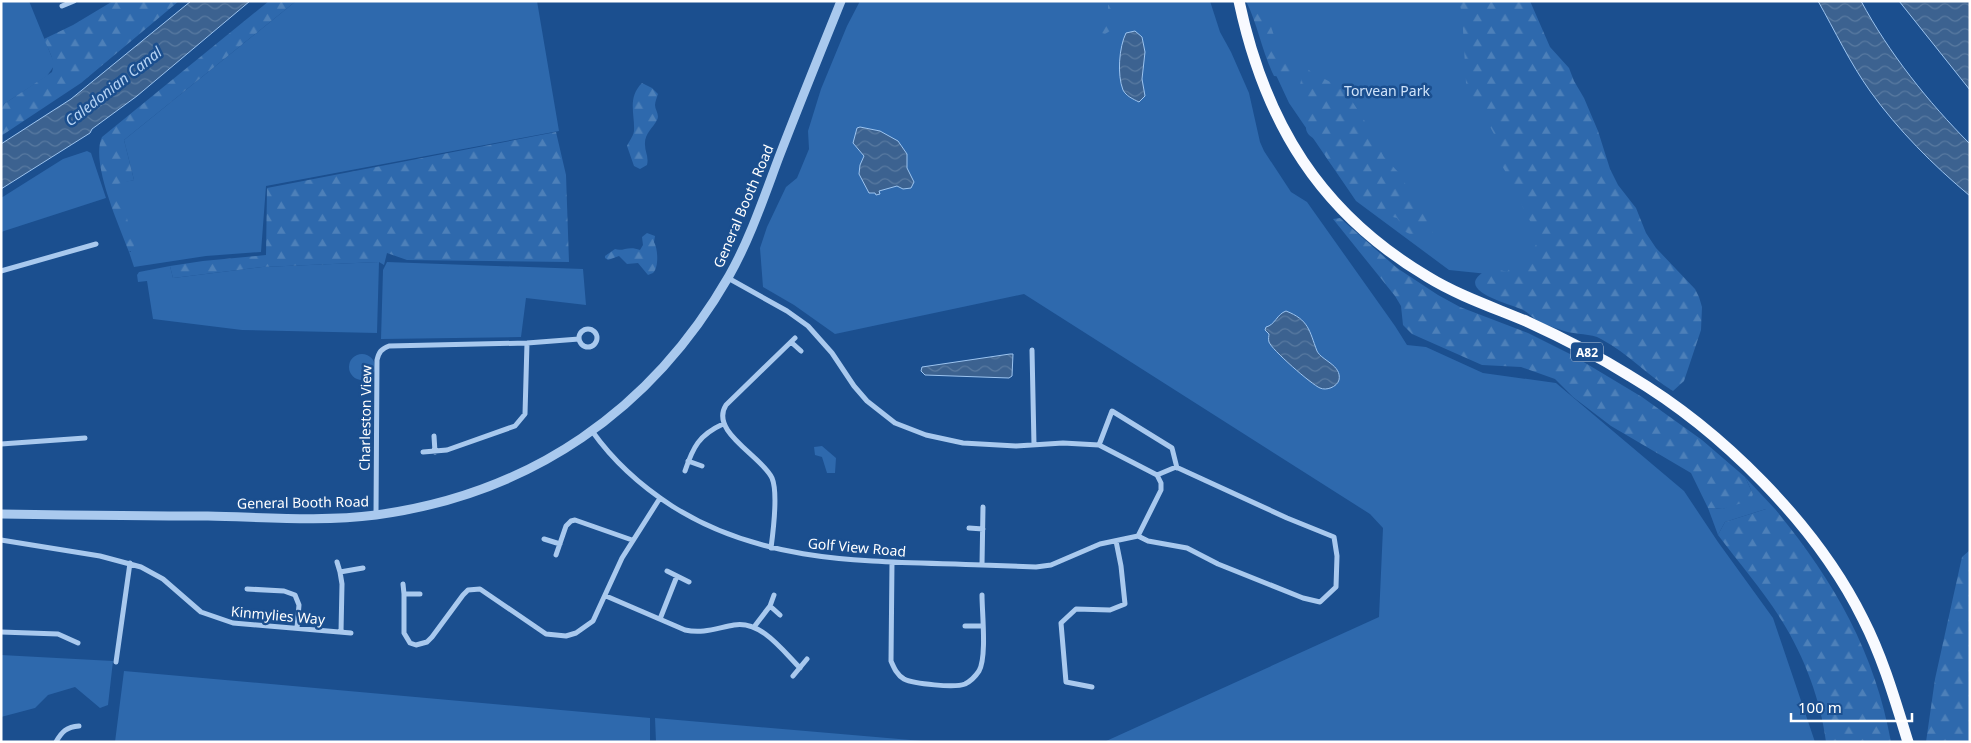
<svg xmlns="http://www.w3.org/2000/svg" width="1971" height="743" font-family="'Noto Sans',sans-serif">
  <style>
    .green { fill: #2e69ad }
    .forest { fill: url(#forest-firs) }
    .water { fill: url(#water-waves); stroke: #9cc4f0 }
    .lines { fill: none; stroke-linecap: round; stroke-linejoin: round }
    .minor { stroke: #a9c9ee; stroke-width: 5 }
    .tertiary { stroke: #a9c9ee; stroke-width: 9 }
    .trunk { stroke: #f8faff; stroke-width: 11 }
    .labels { text-anchor: middle; dominant-baseline: central; stroke-width: 5; stroke-linejoin: round; paint-order: stroke }
    .shield { fill: #1b4f8f; stroke: #bbcadd; stroke-width: 1 }
    .shield-label { font-size: 12px; font-weight: bold; fill: #fff }
    .park-label { font-size: 14px; fill: #cfe3fa; stroke: #1b4f8f }
    .street-label { font-size: 14px; fill: #fff; stroke: #1b4f8f }
    .water-label { font-size: 15px; font-style: italic; fill: #b5d3f5; stroke: #1b4f8f }
  </style>
  <defs>
    <pattern id="forest-firs" width="22" height="20" patternUnits="userSpaceOnUse" patternTransform="scale(1.25)"><rect width="22" height="20" fill="#2e69ad"/><path d="M5 1l3.5 6h-7zM16 11l3.5 6h-7z" fill="#4d80b9"/></pattern>
    <pattern id="water-waves" width="16" height="10" patternUnits="userSpaceOnUse" patternTransform="scale(1.25)"><rect width="16" height="10" fill="#3c6290"/><path d="M0 5q4-4 8 0t8 0" fill="none" stroke="#597aa1"/></pattern>
  </defs>
  <rect width="100%" height="100%" fill="#1b4f8f"/>
  <!-- green -->
  <path class="green" d="M1 1H29L53 60 54 66 47 76 1 106Z
    M296 1H537L559 131 266 186 261 252 206 256 134 267 129 252H131L117 183 134 180 124 140Z
    M860 1H1210L1220 32 1231 52 1249 93 1260 142 1264 151 1291 192 1307 202 1395 326 1407 345 1426 347 1483 373 1556 383 1684 491 1718 542 1773 618 1815 742H1104L1379 617 1383 528 1370 514 1024 294 835 334 794 305 763 287 760 248 767 227 786 187 797 178 809 149 808 131 821 89 847 26Z
    M1251 1H1464L1544 241 1517 277 1449 270 1356 201 1289 103 1268 58Z
    M87 151 91 153 106 198 1 232V198L63 159Z
    M379 262 377 333 242 330 153 319 147 281 138 282 137 275 139 272 170 266 173 278 262 267Z
    M387 262 583 269 586 305 526 298 521 337 381 339 383 270Z
    M349 367a13 13 0 1 1 26 0a13 13 0 1 1-26 0Z
    M822 446 836 458 835 473H827L822 457 815 455 814 447Z
    M1745 477 1775 509H1766L1725 522 1718 535 1708 508 1723 509 1753 494Z
    M1 655 113 661 108 705 100 708 75 687 48 695 35 708 1 717Z
    M124 671 650 718V742H115Z
    M655 718 934 742H656Z"/>
  <!-- forest -->
  <path class="forest" d="M113 1H179L81 83 1 136V106L52 72C56 60 48 50 44 39L73 25Z
    M269 1H296L124 140 134 180 118 184 134 245 133 250 129 252C119 225 90 162 102 137Z
    M1114 1H1129L1118 14 1109 15 1112 24 1110 31 1105 34 1098 32 1095 27 1098 19 1108 11V5Z
    M1246 1H1264C1266 11 1276 45 1281 51 1286 57 1293 57 1297 63L1294 71 1296 80 1291 82 1284 77 1274 76C1262 52 1258 25 1246 1Z
    M1458 1H1530L1550 47 1569 68 1574 81 1584 98 1598 131 1610 169 1618 185 1636 208 1646 233 1656 248 1695 289 1699 297 1702 307 1701 330 1684 381 1673 391C1648 376 1628 353 1601 339 1591 333 1576 335 1564 331 1555 328 1543 324 1535 319 1531 316 1527 312 1523 310 1511 304 1452 291 1485 271 1491 267 1500 270 1507 272 1513 263 1516 266 1523 261 1529 257 1538 243 1539 237L1525 212 1511 181 1498 159 1494 134 1466 83 1462 12Z
    M1299 65H1304L1311 72 1344 89 1363 118 1384 157 1399 173 1410 192 1429 216 1433 232C1427 237 1408 237 1403 229 1401 225 1400 222 1397 218L1385 215 1371 208 1366 202 1359 201 1326 157 1317 140C1296 131 1312 119 1309 104 1308 96 1302 92 1300 85L1302 76 1298 72Z
    M642 83 652 88 658 94C657 97 655 102 655 105 655 110 660 115 657 120 653 128 644 134 645 145 645 152 649 157 647 165L640 169 634 166 627 146C629 141 633 137 634 131 635 114 627 98 642 83Z
    M556 132 566 175 569 262 407 260 387 253 384 265 379 262 262 267 173 278 170 266 203 261 266 255 267 188Z
    M1340 218 1397 268 1438 295 1460 307 1528 333 1572 355 1642 397 1702 440 1745 477 1753 494 1751 500 1723 509 1708 508 1691 473 1611 426 1573 397 1555 379 1521 367 1482 365 1412 334 1403 325 1401 306 1395 296 1333 219Z
    M647 233 655 236 654 242C658 249 659 267 653 273L648 275 638 263 627 264 619 256 608 260 605 258V256L615 249C623 252 628 245 640 250L643 245 642 237Z
    M1766 509H1775C1833 579 1875 652 1891 742H1826C1821 701 1804 656 1782 621 1763 590 1739 563 1718 535L1725 522Z
    M1970 550V742H1926L1935 679 1962 557Z"/>
  <!-- water -->
  <path class="water" d="M191 1H250L137 96 92 129 90 133 1 189V144L71 99Z
    M1818 1H1861C1889 53 1928 102 1970 144V196C1933 165 1898 130 1870 91 1850 63 1835 31 1818 1Z
    M1899 1H1970V90Z
    M1135 31 1142 37 1145 52 1142 79 1145 96 1139 102C1133 99 1126 96 1123 90 1117 75 1119 47 1126 33Z
    M860 127 880 131 898 141 907 154V168L914 182 911 188 903 189 897 186 879 191 880 194 876 195 875 193H869L859 174 860 165 864 156 853 143 857 128Z
    M1286 311C1309 320 1309 330 1317 351 1322 361 1342 365 1339 380 1337 387 1326 391 1320 388 1312 385 1271 349 1269 342 1268 339 1269 336 1269 334L1265 330 1266 327C1275 325 1277 314 1286 311Z
    M1010 354H1013L1012 376 1009 378 925 375 921 371 922 367Z"/>
  <g class="lines">
    <!-- minor -->
    <path class="minor" d="M62 6 74 1
      M1 271 96 244
      M728 278 787 311 808 326 832 353 854 386 867 401 895 423 926 435 963 443 1016 446 1063 443 1099 445 1157 475 1161 483V490L1138 536 1100 544 1051 565 1036 567 982 565
      M579 338a9 9 0 1 1 18 0a9 9 0 1 1-18 0Z
      M791 342 801 351
      M1032 350 1034 445
      M592 431C614 462 641 486 672 506 766 566 875 561 982 565L983 507
      M434 436 435 452
      M1 444 85 438
      M1099 445 1112 411 1172 448 1177 468
      M423 452 447 450 515 426 525 414 527 343
      M688 461 702 466
      M685 471C693 447 699 435 723 424
      M376 515 377 360C379 352 381 349 389 346L527 343 579 339
      M969 528 983 529
      M1138 536 1148 541 1187 548 1218 564 1303 598 1320 602 1336 587 1337 556 1334 537 1287 518 1176 467 1157 475
      M544 539 560 544
      M1 540 100 556 141 567 163 579 201 612 233 623 351 633
      M771 548C773 533 778 492 772 478 762 456 709 432 726 405L795 338
      M556 555 566 526 571 521 575 520 632 540
      M337 562 340 572
      M892 562 891 661C894 668 897 675 904 679 914 684 955 688 965 684 971 681 975 677 979 671 987 657 982 613 982 595
      M667 571 689 582
      M403 584 404 594
      M247 589 284 591 295 595 299 605 297 628
      M420 594H404V633L410 643 416 645 427 642 432 637 463 595 468 590 480 589 546 634 566 636 576 633 593 621 622 558 660 498
      M606 596 685 630C703 634 717 628 734 625 761 620 783 651 800 668
      M770 606 774 595
      M660 619 677 576
      M965 626H982
      M754 627 770 606 780 615
      M1 632 58 634 78 643
      M341 632 342 584 340 572 363 568
      M116 662 130 563
      M793 676 807 659
      M1092 687 1066 682 1061 623 1076 609 1110 610 1125 604 1121 566 1116 541
      M56 742C62 731 67 727 79 726"/>
    <!-- tertiary -->
    <path class="tertiary" d="M1 514C70 515 139 516 208 516 264 517 321 522 376 515 531 494 652 410 729 276 750 239 764 197 779 157 799 105 820 53 841 1"/>
    <!-- trunk -->
    <path class="trunk" d="M1239 1C1265 123 1320 213 1428 277 1459 296 1495 308 1528 322 1563 338 1598 356 1630 376 1721 430 1816 524 1863 619 1883 658 1895 700 1908 742"/>
  </g>
  <g class="labels">
    <!-- shield labels -->
    <rect class="shield" x="1571" y="342.5" width="32" height="19" rx="4"/>
    <g class="shield-label">
      <text x="1587" y="352">A82</text>
    </g>
    <!-- park labels -->
    <g class="park-label">
      <text x="1387" y="90">Torvean Park</text>
    </g>
    <!-- street labels -->
    <g class="street-label">
      <text transform="translate(743 206) rotate(-67)">General Booth Road</text>
      <text transform="translate(365 418) rotate(-89)">Charleston View</text>
      <text transform="translate(303 502) rotate(-1)">General Booth Road</text>
      <text transform="translate(857 547) rotate(5)">Golf View Road</text>
      <text transform="translate(278 615) rotate(5)">Kinmylies Way</text>
    </g>
    <!-- water labels -->
    <g class="water-label">
      <text transform="translate(113 86) rotate(-38)">Caledonian Canal</text>
    </g>
  </g>
  <!-- border -->
  <rect width="1971" height="743" fill="none" stroke="#ffffff" stroke-width="5"/>
  <!-- scale -->
  <path d="M1791 713v8h121v-8" fill="none" stroke="#ffffff" stroke-width="2.5"/>
  <text x="1798" y="713" font-size="15" fill="#ffffff" stroke="#1b4f8f" stroke-width="4" paint-order="stroke">100 m</text>
</svg>
